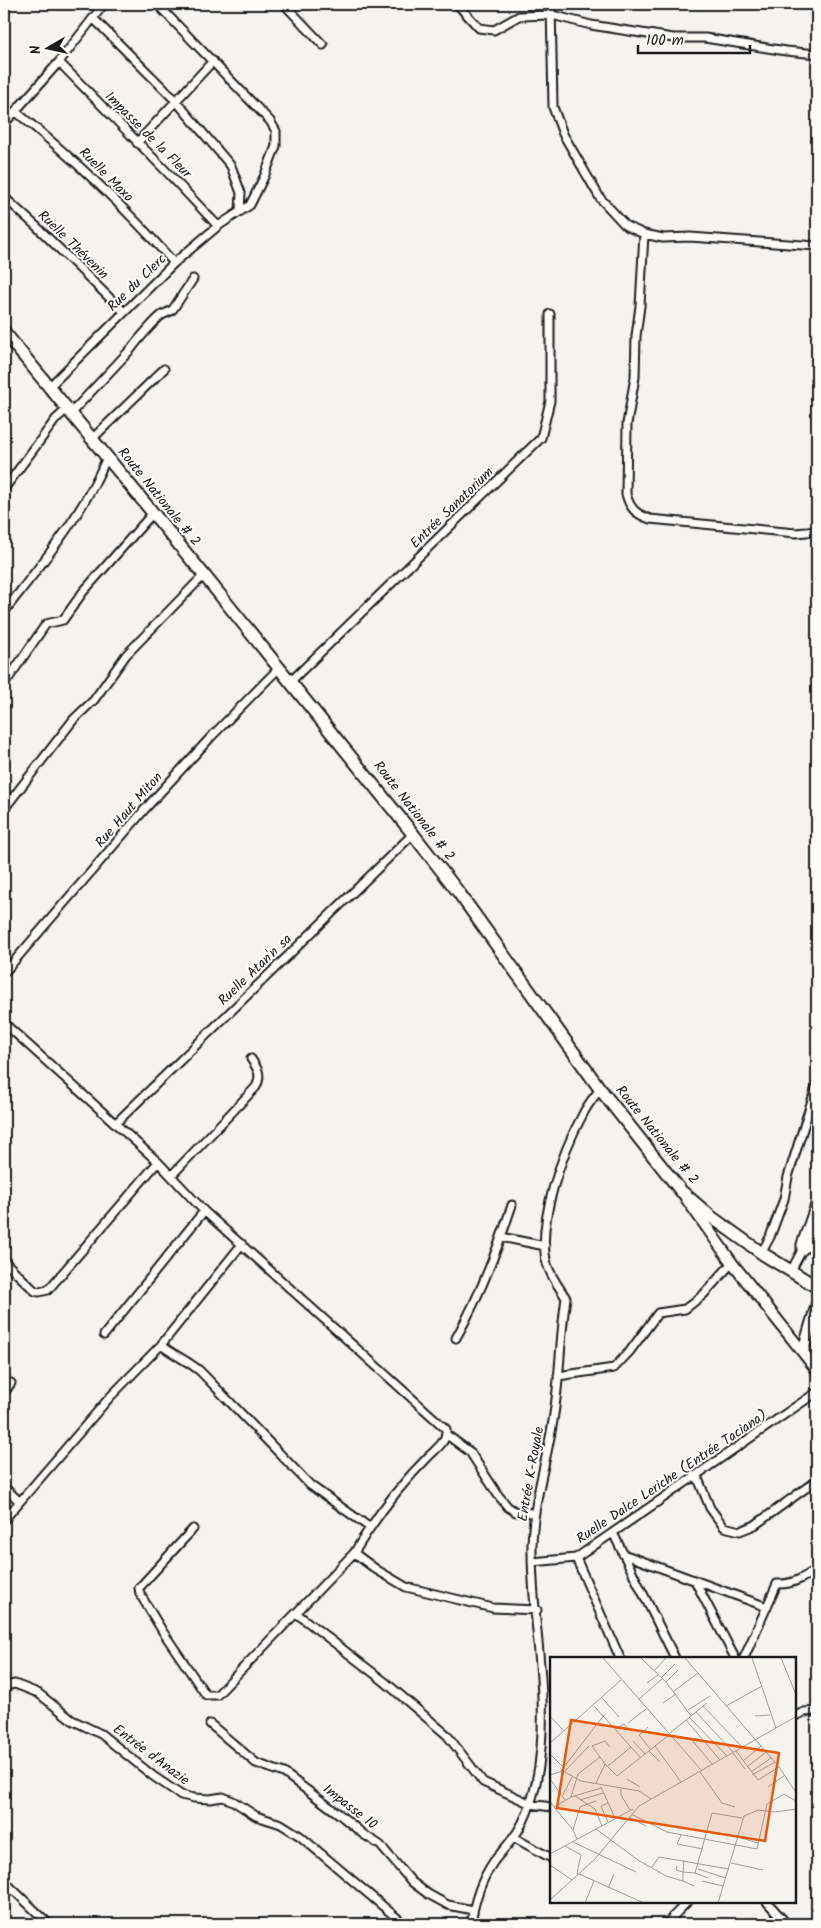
<svg xmlns="http://www.w3.org/2000/svg" width="821" height="1928" font-family="Kalam,sans-serif">
  <style>
    .lines { fill: none; stroke-linecap: round; stroke-linejoin: round }
    .street-casing { stroke: #1c1c1c; stroke-width: 11 }
    .secondary-casing { stroke: #1c1c1c; stroke-width: 14 }
    .primary-casing { stroke: #1c1c1c; stroke-width: 15 }
    .street { stroke: #fdfcf7; stroke-width: 7 }
    .secondary { stroke: #fdfcf7; stroke-width: 10 }
    .primary { stroke: #fdfcf7; stroke-width: 11 }
    .labels { text-anchor: middle; dominant-baseline: central; stroke-width: 4; stroke-linejoin: round; paint-order: stroke }
    .street-label { font-size: 14px; fill: #1c1c1c; stroke: #fdfcf7 }
    .inset-road { fill: none; stroke: #9e9d9a; stroke-width: 1 }
    .view { fill: #e8590c; fill-opacity: 0.15; stroke: #e8590c; stroke-width: 2.5 }
    .inset-edge { fill: none; stroke: #1c1c1c; stroke-width: 2.5 }
  </style>
  <rect width="100%" height="100%" fill="#f4f3ee"/>
  <filter id="ink" filterUnits="userSpaceOnUse"><feTurbulence type="fractalNoise" baseFrequency=".02" numOctaves="2"/><feDisplacementMap in="SourceGraphic" scale="10" xChannelSelector="R" yChannelSelector="G"/><feConvolveMatrix kernelMatrix="1 2 1 2 8 2 1 2 1" color-interpolation-filters="sRGB"/></filter>
  <g filter="url(#ink)">
    <g class="lines">
      <defs>
        <path id="street" d="M284 4 323 45
          M457 4 479 28 494 30 519 16 552 15 591 25 673 38H705L786 51 817 54
          M551 4 553 107 563 134 600 198 626 226 644 234 663 238 690 237 817 246
          M93 18 176 101 231 166 241 193 240 210
          M59 62 166 171 218 226
          M15 111C72 157 126 208 174 263
          M4 124 59 62 104 4
          M137 143 213 61
          M4 197 36 226 124 312
          M644 234 640 306 636 336 635 377 627 424 626 494C630 509 636 514 650 519L796 533 817 531
          M49 387 174 263 218 226 250 205 264 177 276 146V131L270 121 157 4
          M71 413 132 348C136 342 157 318 162 315 167 312 169 313 173 309L193 279
          M92 439 164 369
          M4 489 56 419 67 409
          M4 612C42 563 83 515 107 457
          M290 682 541 438 550 401V314
          M4 685 46 624 63 620 83 592 152 514
          M4 809 74 719 94 700 126 655 204 575
          M4 973 145 809 211 737 279 668
          M4 1023 158 1162 204 1211 446 1429C447 1442 437 1448 428 1457 399 1486 375 1518 354 1553
          M115 1124 413 834
          M171 1176 256 1087C262 1075 258 1069 251 1059
          M501 1237 545 1246
          M801 1252V1244L817 1199
          M763 1254V1250L770 1237 784 1199 788 1177 817 1084
          M4 1261 35 1291 39 1292 48 1290 158 1162
          M791 1271 801 1252 807 1247 817 1219
          M104 1335 204 1211
          M456 1338C480 1296 497 1251 512 1205
          M161 1345C174 1355 188 1361 200 1371L310 1485 369 1527
          M558 1376 614 1368 630 1351 658 1313 685 1309 703 1295 732 1263
          M4 1393 11 1383
          M447 1435 470 1452 498 1495 508 1507 516 1512 534 1513
          M697 1476 710 1508 724 1527 740 1531 755 1525 817 1480
          M4 1487 19 1501
          M4 1520 110 1397 161 1345 242 1244
          M193 1529 139 1588 140 1594 163 1632 206 1695H217L354 1553 377 1570 406 1587 493 1608 537 1610
          M613 1533 675 1658
          M623 1554 767 1607
          M576 1558 620 1658
          M532 1562 576 1558 817 1392
          M695 1581 735 1658
          M296 1613 385 1682 447 1735 483 1782 531 1804 551 1807
          M744 1658 777 1584C792 1585 805 1577 817 1569
          M4 1686 15 1684 38 1693 72 1720 101 1734 153 1776 181 1795 194 1798 210 1799 223 1797 233 1801 256 1816 281 1824 300 1836 404 1924
          M795 1716 804 1712 817 1711
          M210 1724 256 1763 284 1773 339 1814 363 1834 380 1845 412 1882 428 1894 448 1905 473 1910
          M513 1837 551 1858
          M4 1881 49 1924
          M767 1902 787 1924
          M471 1924C474 1902 481 1880 494 1861 502 1851 511 1842 518 1831 532 1809 539 1775 541 1748 547 1680 531 1612 532 1545 533 1500 548 1458 554 1414 560 1376 560 1337 566 1298 559 1287 551 1277 547 1264 536 1223 563 1151 583 1114 587 1105 594 1097 600 1089
          M666 1924 687 1902"/>
        <path id="secondary" d="M686 1198 732 1263 817 1370
          M803 1351 817 1304"/>
        <path id="primary" d="M4 332 204 575 413 834 459 893 600 1089 681 1191 710 1216 763 1254 817 1287"/>
      </defs>
      <!-- street casing -->
      <use href="#street" class="street-casing"/>
      <!-- secondary casing -->
      <use href="#secondary" class="secondary-casing"/>
      <!-- primary casing -->
      <use href="#primary" class="primary-casing"/>
      <!-- street -->
      <use href="#street" class="street"/>
      <!-- secondary -->
      <use href="#secondary" class="secondary"/>
      <!-- primary -->
      <use href="#primary" class="primary"/>
    </g>
  </g>
  <g class="labels">
    <!-- street labels -->
    <g class="street-label">
      <text transform="translate(148 135) rotate(45)">Impasse de la Fleur</text>
      <text transform="translate(106 175) rotate(45)">Ruelle Maxo</text>
      <text transform="translate(73 245) rotate(44)">Ruelle Thévenin</text>
      <text transform="translate(137 283) rotate(-44)">Rue du Clerc</text>
      <text transform="translate(159 497) rotate(51)">Route Nationale # 2</text>
      <text transform="translate(452 508) rotate(-44)">Entrée Sanatorium</text>
      <text transform="translate(129 810) rotate(-49)">Rue Haut Miton</text>
      <text transform="translate(414 811) rotate(52)">Route Nationale # 2</text>
      <text transform="translate(255 970) rotate(-44)">Ruelle Atan'n sa</text>
      <text transform="translate(657 1135) rotate(51)">Route Nationale # 2</text>
      <text transform="translate(531 1474) rotate(-80)">Entrée K-Royale</text>
      <text transform="translate(672 1477) rotate(-34)">Ruelle Dalce Leriche (Entrée Taciana)</text>
      <text transform="translate(151 1755) rotate(37)">Entrée d'Anazie</text>
      <text transform="translate(350 1807) rotate(38)">Impasse 10</text>
    </g>
  </g>
  <!-- overview -->
  <g transform="translate(550 1657)">
    <rect width="246" height="246" fill="#f4f3ee"/>
    <path class="inset-road" d="M53 1 152 114M91 1 116 25 141 59M135 1 229 110 247 137M202 1 226 71M231 1 247 40M105 13 116 1M112 20 125 7M116 25 128 13M97 26 109 17M124 34 148 16M52 41 69 60M89 42 113 21M113 46 126 37M44 49 90 100M153 49 192 90M176 49 212 29M138 53 160 39M146 55 183 95M0 59 13 73M205 59 220 58M139 60 177 99M136 63 170 103M78 66 96 52M98 70 89 78 101 93M66 72 74 67 79 73M120 76 157 46M141 82 163 108M83 84 95 97M0 86 71 23M105 89 131 125M99 94 110 105M186 94 208 123 229 110M183 96 195 112M0 97 12 109M193 104 211 89M55 107 67 119 119 78M58 109 81 90M197 110 216 95M11 114 54 58M15 114 39 89M150 115 172 146 185 150M201 115 221 101M0 118 13 114 31 124 89 134 101 142M202 118 225 105M0 122 15 143M77 122 90 130M46 126 55 107 42 89 55 84 60 90M51 130 65 161M218 130 235 118M71 132V138L80 153M13 138 22 120M25 139 45 152 52 169M21 140 28 117 50 100M30 143 53 136M0 145 23 173M58 146 51 149 58 165M4 150 21 140 51 131M81 157 117 175 207 192 217 147 234 137 246 144M79 160 96 169M46 172 88 203 116 219 133 224M131 178 127 187 153 192M188 180 208 186M27 182 23 173 30 150 46 144M23 185 86 215M15 189 31 198 27 216 94 246M0 197 83 152M134 203 133 215 145 216M181 206 213 213M0 208 22 223M127 209 126 213 133 215V224L144 229M102 210 109 200 179 212M148 212 176 221M158 221 145 216 162 156 192 161M152 224 173 229M58 231 64 217M0 243 45 202 89 149 247 59M35 246 44 224M168 246 194 159 208 153 225 155 247 152"/>
    <path class="view" d="M21 63 229 96 215 184 7 151Z"/>
    <rect width="246" height="246" class="inset-edge"/>
  </g>
  <!-- margin -->
  <rect width="821" height="1928" fill="none" stroke="#fdfcf7" stroke-width="20"/>
  <rect x="10" y="10" width="801" height="1908" fill="none" stroke="#1c1c1c" stroke-width="2" filter="url(#ink)"/>
  <!-- north arrow -->
  <g transform="translate(48 48) rotate(261)" stroke="#fdfcf7" stroke-width="4" paint-order="stroke">
  <path d="M0-4L9 19L0 12L-9 19Z" fill="#1c1c1c"/>
  <text y="-8" font-size="14" font-weight="bold" text-anchor="middle" fill="#1c1c1c">N</text>
  </g>
  <!-- scale -->
  <path d="M638 45v8h112v-8" fill="none" stroke="#1c1c1c" stroke-width="2.5"/>
  <text x="646" y="45" font-size="15" fill="#1c1c1c" stroke="#fdfcf7" stroke-width="4" paint-order="stroke">100 m</text>
</svg>
